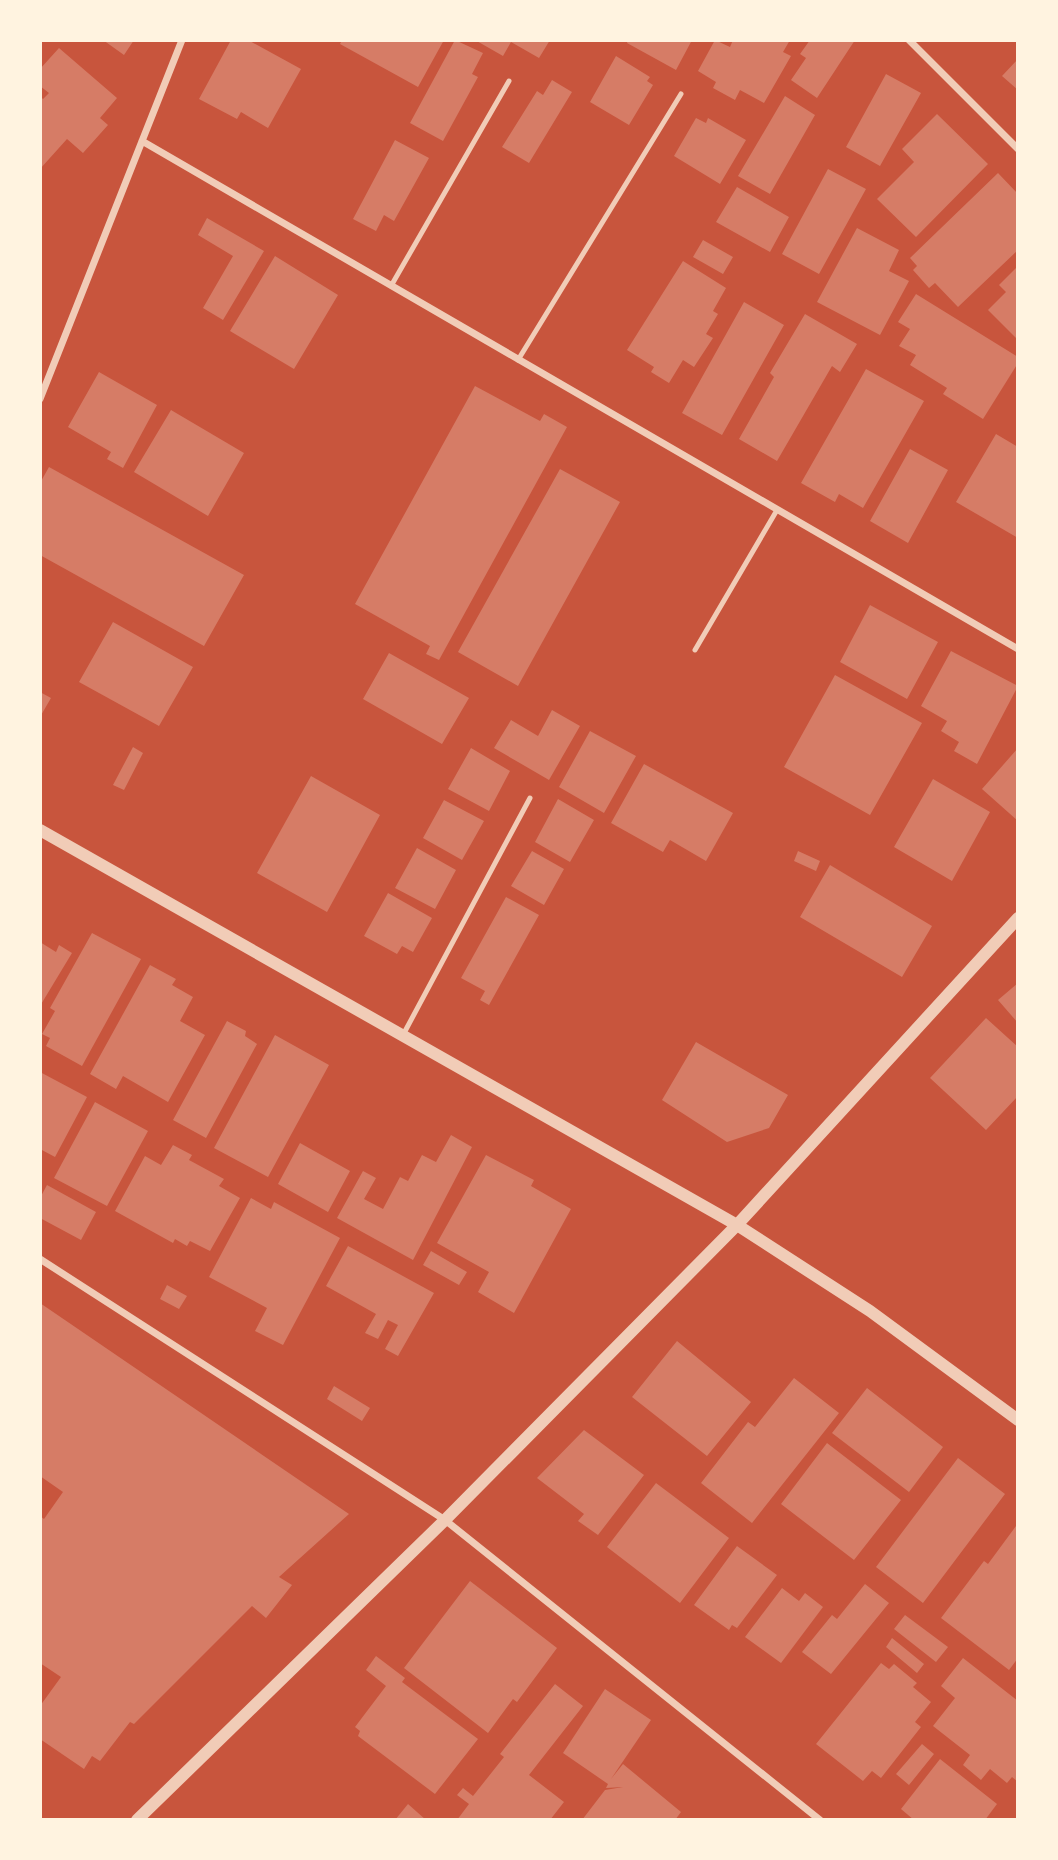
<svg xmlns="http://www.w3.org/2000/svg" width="1058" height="1860" font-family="Montserrat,sans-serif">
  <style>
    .building { fill: #d67c66 }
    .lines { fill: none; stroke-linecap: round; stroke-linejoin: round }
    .service { stroke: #f1ccb7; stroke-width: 5 }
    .minor { stroke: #f1ccb7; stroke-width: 7 }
    .tertiary { stroke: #f1ccb7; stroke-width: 12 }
  </style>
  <rect width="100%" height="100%" fill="#c8553d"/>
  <!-- building -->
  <path class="building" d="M103 40H134L124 55Z
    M231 40H248L301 69 268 128 241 112 237 119 199 99Z
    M342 40H444L418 87 340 44Z
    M455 40 483 53 472 74 478 77 443 141 410 123Z
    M475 40H550L539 58 511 42 503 56Z
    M628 40H692L676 70 627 43Z
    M715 40 730 47 733 40H790L783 52 791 56 764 103 740 90 735 100 713 88 716 82 698 71Z
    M810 40H855L817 98 791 80 806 58 800 54Z
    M59 48 117 98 100 118 108 125 83 153 67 139 40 169V96L43 99 49 93 40 86V69Z
    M616 56 650 77 647 81 653 85 629 125 590 102Z
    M1018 59V90L1002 76Z
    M886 74 921 93 880 166 846 147Z
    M552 80 572 92 529 163 502 147 537 91 543 95Z
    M785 96 815 115 770 194 738 176Z
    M937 114 988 164 916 237 877 199 914 162 902 149Z
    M696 118 706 123 708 118 746 140 720 184 674 156Z
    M395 140 429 158 394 221 384 215 376 231 353 219Z
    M828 169 866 189 819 274 782 254Z
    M998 173 1018 194V250L958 307 935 283 929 288 913 270 917 266 910 258Z
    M737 187 789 217 770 252 716 222Z
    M207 218 264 251 223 320 203 308 233 256 198 235Z
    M857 228 899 250 889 271 909 281 880 335 817 302Z
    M703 240 733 257 723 274 693 257Z
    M275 256 338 295 294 369 230 331Z
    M683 261 726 288 713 311 718 314 706 334 713 338 694 367 683 360 669 383 651 372 654 367 627 350Z
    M1018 266V340L988 310 1006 292 999 285Z
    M916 294 1018 357V363L983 419 943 394 947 388 910 365 916 355 899 346 910 329 898 322Z
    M744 302 784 325 722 435 682 413Z
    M805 314 857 344 840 372 832 366 777 461 739 439 774 377 770 373Z
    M866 369 924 401 863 508 839 494 835 502 801 483Z
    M99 372 157 405 123 468 107 459 111 452 68 427Z
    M475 386 540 421 544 414 567 427 439 660 426 654 430 646 355 604Z
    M171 410 244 453 208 516 134 472Z
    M996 434 1018 447V538L956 502Z
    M910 449 948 470 908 543 870 521Z
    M49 467 244 575 204 646 40 555V483Z
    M560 469 620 502 518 686 458 652Z
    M870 605 938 642 907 699 840 662Z
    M113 622 193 667 159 726 79 682Z
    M951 651 1018 686 977 764 954 751 959 742 941 731 947 721 921 706Z
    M389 653 469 698 442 744 363 699Z
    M835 675 922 723 870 815 784 767Z
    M40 692 51 698 40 717Z
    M552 710 580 726 549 780 494 748 511 720 538 736Z
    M590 731 636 756 604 813 559 787Z
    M133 747 143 753 124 790 113 785Z
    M471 748 510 771 489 811 448 789Z
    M1018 748V821L982 789Z
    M644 764 733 813 706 861 670 840 663 852 611 823Z
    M311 776 380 815 327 912 257 873Z
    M933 779 990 812 952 881 894 847Z
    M558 799 594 820 570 862 535 842Z
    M444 800 484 821 462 860 423 838Z
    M417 848 456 870 435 909 395 888Z
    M532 851 564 869 544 905 511 886Z
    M798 851 820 861 816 871 794 861Z
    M830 865 932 926 902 977 800 917Z
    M388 893 432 918 413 952 402 946 397 954 364 936Z
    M506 897 539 915 489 1005 480 1000 485 991 461 978Z
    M92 933 141 959 82 1066 46 1046 50 1038 42 1034 55 1011 50 1008Z
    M40 942 56 952 59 945 72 953 40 1006Z
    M150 965 176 979 172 985 193 997 180 1021 205 1035 168 1102 123 1076 116 1089 90 1074Z
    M1018 983V1023L998 1000Z
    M986 1018 1018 1047V1096L986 1130 930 1078Z
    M227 1021 246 1031 245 1036 257 1044 206 1138 173 1120Z
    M275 1035 329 1065 268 1177 214 1148Z
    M696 1042 788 1095 769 1128 727 1142 662 1100Z
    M40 1072 87 1097 55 1157 40 1149Z
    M95 1102 148 1131 107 1206 54 1178Z
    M451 1135 472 1147 413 1260 337 1218 363 1171 376 1178 364 1199 383 1209 400 1177 408 1181 422 1155 436 1162Z
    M300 1143 350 1171 328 1212 278 1184Z
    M173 1145 192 1155 189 1160 224 1179 219 1186 240 1198 210 1251 190 1241 187 1246 175 1239 173 1243 115 1211 145 1156 161 1165Z
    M486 1155 534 1180 531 1186 571 1209 514 1313 478 1292 489 1272 437 1243Z
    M47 1185 96 1212 81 1240 40 1218V1198Z
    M251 1198 271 1209 274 1202 340 1238 283 1345 255 1331 267 1308 209 1277Z
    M348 1246 434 1293 398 1356 385 1349 398 1325 388 1320 378 1339 365 1333 376 1314 326 1286Z
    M431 1251 467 1272 459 1285 423 1265Z
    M167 1285 187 1296 179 1309 160 1299Z
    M40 1303 349 1514 279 1577 292 1585 266 1618 252 1606 134 1724 130 1722 100 1761 92 1756 84 1769 40 1739V1706L61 1677 40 1663V1516L44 1519 63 1492 40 1476Z
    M677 1341 751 1402 707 1456 632 1397Z
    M794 1378 839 1413 752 1523 701 1483 748 1422 755 1427Z
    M334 1386 370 1408 362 1421 327 1399Z
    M867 1388 943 1447 909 1492 832 1433Z
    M584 1430 644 1475 598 1535 578 1521 584 1514 537 1478Z
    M827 1443 901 1500 854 1560 781 1504Z
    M958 1458 1005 1494 923 1603 876 1567Z
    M656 1483 729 1538 680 1603 607 1547Z
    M1016 1526 1018 1658 1009 1670 941 1618 984 1561 988 1564Z
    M737 1546 777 1575 737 1628 732 1625 729 1630 694 1605Z
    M470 1581 557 1648 517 1702 513 1699 488 1733 404 1668Z
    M865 1584 889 1603 831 1674 802 1652 832 1615 837 1619Z
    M782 1588 799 1601 805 1593 823 1607 781 1663 745 1637Z
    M905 1615 948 1647 936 1662 894 1629Z
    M892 1638 924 1664 917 1673 886 1647Z
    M376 1656 405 1678 402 1682 478 1739 435 1794 358 1736 360 1731 355 1727 386 1686 366 1670Z
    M963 1658 1018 1701V1782L1012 1777 1007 1783 990 1769 981 1780 963 1765 970 1755 933 1726 955 1698 941 1686Z
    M881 1663 889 1669 894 1664 917 1683 913 1687 931 1702 915 1722 921 1727 881 1778 872 1771 863 1781 816 1744Z
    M555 1684 583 1706 529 1775 564 1802 550 1820H457L469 1804 457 1795 463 1788 473 1796 504 1757 500 1754Z
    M605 1689 651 1720 611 1779 623 1764 681 1812 675 1820H582L605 1790 623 1787 606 1788 608 1784 563 1753Z
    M922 1744 934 1754 909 1785 896 1774Z
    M940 1759 997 1804 985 1820H914L901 1809Z
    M408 1804 426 1820H395Z"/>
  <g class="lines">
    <!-- service -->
    <path class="service" d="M391 286 509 81
      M518 360 681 94
      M695 650 777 510
      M403 1035 530 798"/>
    <!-- minor -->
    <path class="minor" d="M909 40 1018 149
      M142 141 1018 649
      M40 399 182 40
      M40 1259 445 1520 820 1820"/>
    <!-- tertiary -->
    <path class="tertiary" d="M40 830 737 1225 870 1311 1018 1420
      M137 1820 445 1520 737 1225 1018 918"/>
  </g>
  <!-- border -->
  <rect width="1058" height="1860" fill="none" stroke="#fff3e0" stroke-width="84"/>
</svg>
